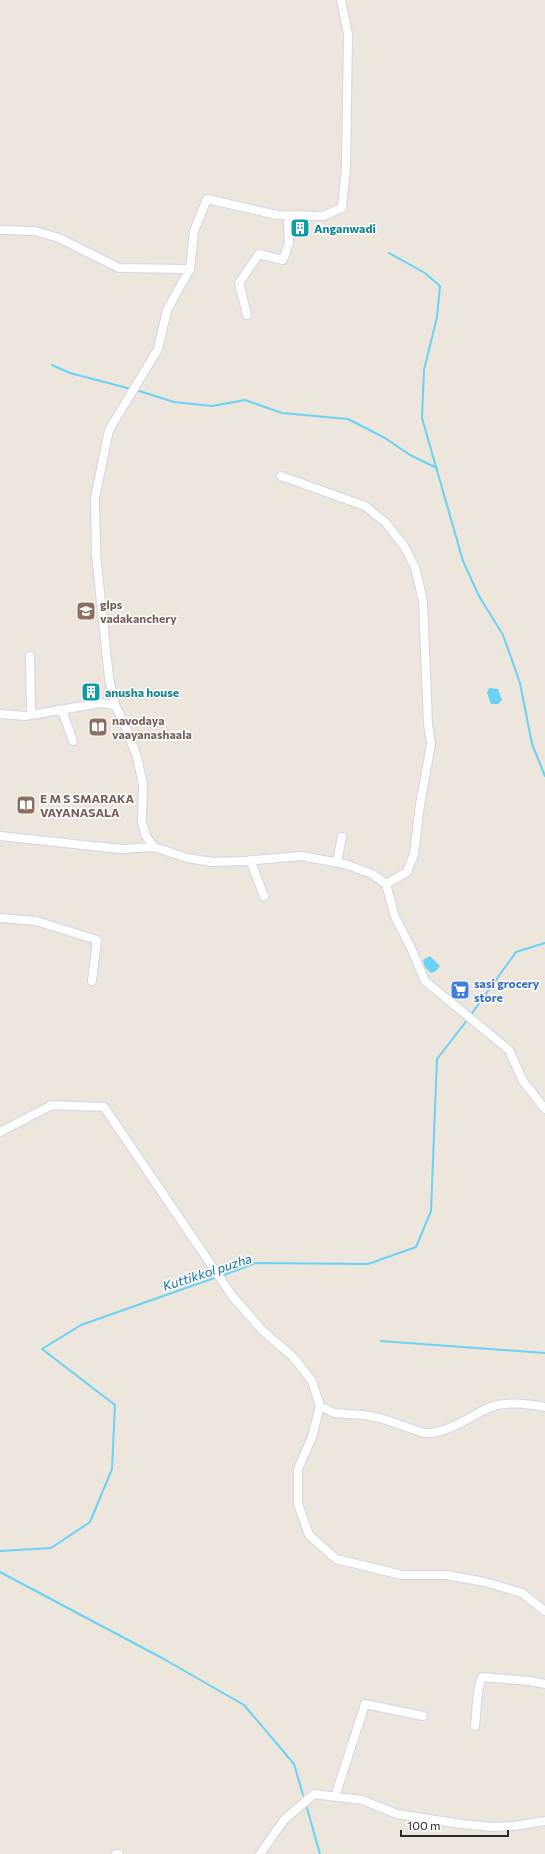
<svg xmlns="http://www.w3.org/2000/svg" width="545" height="1854" font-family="Commissioner,sans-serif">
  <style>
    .education { fill: #f0e3cb }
    .water { fill: #6ad2f5 }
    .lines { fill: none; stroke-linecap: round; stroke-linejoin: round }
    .stream { stroke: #6ad2f5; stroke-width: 2 }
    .minor-casing { stroke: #d1d5e4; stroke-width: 10 }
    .minor { stroke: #fff; stroke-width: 8 }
    .labels { text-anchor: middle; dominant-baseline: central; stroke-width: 3; stroke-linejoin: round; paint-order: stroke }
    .culture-label { font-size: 12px; font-weight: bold; fill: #0d838f; stroke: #fff; text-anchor: start }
    .education-label { font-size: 12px; font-weight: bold; fill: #785e54; stroke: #fff; text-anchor: start }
    .shop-label { font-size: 12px; font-weight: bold; fill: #366cbe; stroke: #fff; text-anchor: start }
    .water-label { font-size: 13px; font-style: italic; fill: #0770a3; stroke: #fff }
  </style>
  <rect width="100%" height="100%" fill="#ede6dc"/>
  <!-- education -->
  <path class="education" d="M92 604V617H82L80 605Z"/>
  <!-- water -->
  <path class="water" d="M489 688 498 689 502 700 498 704H491L487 693Z
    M430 956 440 966 436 971 431 973 425 967 423 960Z"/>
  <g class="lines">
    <!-- stream -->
    <path class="stream" d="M389 253 425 273 440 286 437 317 424 370 422 418 463 561 479 596 503 635 520 683 532 744 545 776
      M52 365 70 373 131 389
      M136 390 174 402 212 406 245 400 282 413 348 419 385 438 410 455 437 468
      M470 1016 516 952 545 943
      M221 1276 256 1263 368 1264 416 1247 431 1211 437 1059 468 1019
      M381 1341 545 1353
      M0 1551 51 1548 90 1522 112 1469 115 1405 42 1349 81 1325 217 1277
      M0 1572 162 1658 244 1705 294 1764 303 1795
      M307 1808 320 1854"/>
    <defs>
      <path id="minor" d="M0 230 35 231 59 238 119 268 190 269
        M247 315 239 283 259 254 283 260 289 243 288 222 297 215
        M281 476 365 506 386 523 404 546 415 567 423 601 428 724 431 744 420 805 414 854 407 872 386 884
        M30 656 31 715
        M115 705 109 678 96 554 95 498 109 430 158 349 167 310 190 269 194 231 207 199 277 215 323 216 342 208 346 168 348 34 341 0
        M62 710 73 741
        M0 714 25 716 100 703 115 705 125 725 137 757 143 785 142 822 146 836 154 847 187 858 212 862 244 861 301 856 345 864 372 874 386 884 395 917 411 948 425 981 509 1050 523 1081 545 1109
        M0 836 121 849 154 847
        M250 860 264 896
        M337 862 342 837
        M0 918 36 921 97 940 92 981
        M0 1132 52 1105 104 1107 233 1297 263 1331 293 1357 312 1381 320 1406 312 1437 298 1469V1504L309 1535 336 1559 402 1575H446L485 1582 522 1593 545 1611
        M320 1406 334 1413 363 1415 380 1418 424 1433C445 1434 465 1420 484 1410 502 1400 526 1403 545 1407
        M475 1726C477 1711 476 1691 482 1677L530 1681 545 1684
        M335 1797 365 1704 423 1716
        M116 1854H119
        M260 1854 284 1820 314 1794 362 1800 397 1814 461 1824 493 1827 514 1826 545 1821"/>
    </defs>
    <!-- minor casing -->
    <use href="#minor" class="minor-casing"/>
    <!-- minor -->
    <use href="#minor" class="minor"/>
  </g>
  <!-- icons -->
  <defs>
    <symbol id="building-square" viewBox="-11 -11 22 22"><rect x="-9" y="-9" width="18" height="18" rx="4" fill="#0f9aa8" stroke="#fff"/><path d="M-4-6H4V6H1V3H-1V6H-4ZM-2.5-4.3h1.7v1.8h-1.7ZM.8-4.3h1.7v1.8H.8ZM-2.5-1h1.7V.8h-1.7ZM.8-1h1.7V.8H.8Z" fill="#fff"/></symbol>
    <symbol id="school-square" viewBox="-11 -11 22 22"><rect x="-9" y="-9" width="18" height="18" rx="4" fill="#8d6e63" stroke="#fff"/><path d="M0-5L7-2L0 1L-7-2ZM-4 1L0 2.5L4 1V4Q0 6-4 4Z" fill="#fff"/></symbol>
    <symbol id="library-square" viewBox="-11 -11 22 22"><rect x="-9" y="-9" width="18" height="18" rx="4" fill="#8d6e63" stroke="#fff"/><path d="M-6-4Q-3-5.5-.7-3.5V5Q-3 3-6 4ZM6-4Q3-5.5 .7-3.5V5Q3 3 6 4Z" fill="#fff"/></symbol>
    <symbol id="supermarket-square" viewBox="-11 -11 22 22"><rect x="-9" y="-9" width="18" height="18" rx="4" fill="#3f7fe0" stroke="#fff"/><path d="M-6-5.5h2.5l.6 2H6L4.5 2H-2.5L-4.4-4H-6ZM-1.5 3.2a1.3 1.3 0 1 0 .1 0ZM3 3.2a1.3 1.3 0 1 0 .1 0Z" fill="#fff"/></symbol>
  </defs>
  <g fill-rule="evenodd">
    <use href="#building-square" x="289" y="217" width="22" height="22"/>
    <use href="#school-square" x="75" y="600" width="22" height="22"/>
    <use href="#building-square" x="80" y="681" width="22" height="22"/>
    <use href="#library-square" x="87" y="716" width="22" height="22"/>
    <use href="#library-square" x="15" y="794" width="22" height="22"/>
    <use href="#supermarket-square" x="449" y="979" width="22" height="22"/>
  </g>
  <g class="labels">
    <!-- culture labels -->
    <g class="culture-label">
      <text x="314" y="228">Anganwadi</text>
      <text x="105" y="692">anusha house</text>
    </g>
    <!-- education labels -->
    <g class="education-label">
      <text x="100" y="604">glps<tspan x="100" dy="14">vadakanchery</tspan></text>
      <text x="112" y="720">navodaya<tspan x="112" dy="14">vaayanashaala</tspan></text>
      <text x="40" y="798">E M S SMARAKA<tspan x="40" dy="14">VAYANASALA</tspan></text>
    </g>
    <!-- shop labels -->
    <g class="shop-label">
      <text x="474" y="983">sasi grocery<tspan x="474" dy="14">store</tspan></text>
    </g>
    <!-- water labels -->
    <g class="water-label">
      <text transform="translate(207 1272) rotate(-18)">Kuttikkol puzha</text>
    </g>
  </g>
  <!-- scale -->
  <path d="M401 1830v6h107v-6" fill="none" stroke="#2b2b2b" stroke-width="2"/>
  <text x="407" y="1830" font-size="12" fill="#2b2b2b" stroke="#ffffff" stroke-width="3" paint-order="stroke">100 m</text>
</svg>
